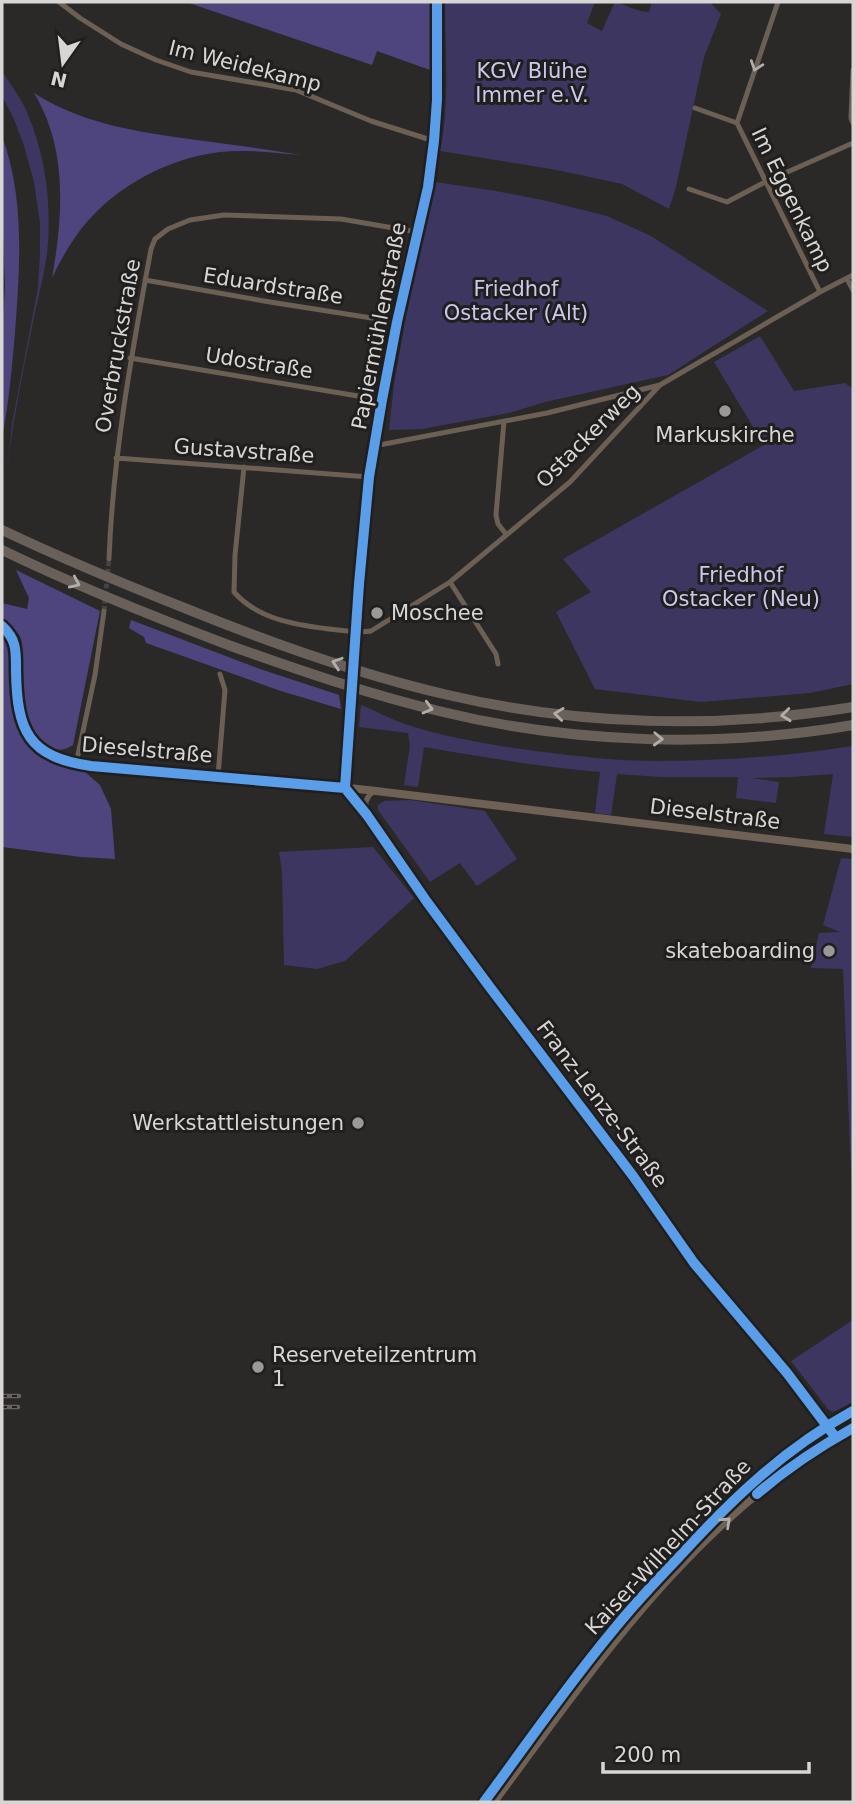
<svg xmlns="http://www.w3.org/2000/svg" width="855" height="1804" font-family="'DejaVu Sans',sans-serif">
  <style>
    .green { fill: #3d3660 }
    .forest { fill: #4e457f }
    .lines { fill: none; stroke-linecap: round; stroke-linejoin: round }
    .street-tunnel { stroke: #444342; stroke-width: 5; stroke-dasharray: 5 2.5; stroke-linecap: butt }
    .secondary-tunnel { stroke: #444342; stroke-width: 8; stroke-dasharray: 8 4; stroke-linecap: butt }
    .street { stroke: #6c5f54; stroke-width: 5 }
    .secondary { stroke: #706155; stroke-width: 8 }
    .highway { stroke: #696059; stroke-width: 10 }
    .tram { stroke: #69625c; stroke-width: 2 }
    .rail-casing { stroke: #69625c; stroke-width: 4.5 }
    .rail { stroke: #211f1d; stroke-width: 2; stroke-dasharray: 5; stroke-linecap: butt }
    .cycleway-casing { stroke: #211f1d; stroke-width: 15 }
    .cycleway { stroke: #5a9eea; stroke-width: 10 }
    .oneway { stroke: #b2aca8 }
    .oneway2 { stroke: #b1adaa }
    .oneway3 { stroke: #b4ada8 }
    .poi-dot { fill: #9b9998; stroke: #211f1d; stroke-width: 2.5 }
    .labels { text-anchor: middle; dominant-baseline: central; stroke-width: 6; stroke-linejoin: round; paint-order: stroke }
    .street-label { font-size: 21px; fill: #d8d6d5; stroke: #211f1d }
    .park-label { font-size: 21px; fill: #cbc7ef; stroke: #211f1d }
    .poi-label { font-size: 21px; fill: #d8d6d5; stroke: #211f1d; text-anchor: start }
  </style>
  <rect width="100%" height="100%" fill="#2a2928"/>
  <!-- green -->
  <path class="green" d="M445 2H595L587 23 602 31 615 2C626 5 638 12 649 12L652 2H710L721 14 704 57 676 187 669 209 622 184 557 170 440 151C450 103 445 51 445 2Z
    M2 71C11 85 23 101 29 117 45 156 51 201 48 243 46 270 38 296 33 322 23 371 13 420 7 470L12 424 38 288 40 254V223L34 182 24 146 14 119 2 96Z
    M435 182 496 191 547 201 607 216 651 236 768 311 668 375 545 402 509 413 422 429 389 430 394 385 412 281Z
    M760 336 794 391 845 383 853 389V684L810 693 701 702 595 689 556 612 591 592 563 559 764 445 714 362Z
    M361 705C376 711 390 719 405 724 447 738 492 745 535 751 576 756 616 761 657 761 723 761 788 756 853 746V837L824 834 833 774 791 777 751 778 779 782 776 803 736 798 738 777H661L617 774 611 815 595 813 600 772C541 767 483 757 424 747L418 787 404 785 410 745 408 733 359 727Z
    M410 800 485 811 517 859 477 886 460 863 430 882 378 810V805L384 801Z
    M373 847 414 898 345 961 317 969 284 965 282 872 279 852Z
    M841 858 853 859V1196L850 1149 843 969 811 968 819 933 840 932 823 925Z
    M853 1320V1402L833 1412 828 1409 791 1361Z"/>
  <!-- forest -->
  <path class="forest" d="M186 2H430V70L377 51 372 65Z
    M34 93C85 126 146 133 204 141 237 145 269 150 301 155 274 153 247 149 220 152 166 158 108 190 76 236 67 249 59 263 52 278 63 216 68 149 34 93Z
    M2 136C25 199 20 266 15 332 12 367 9 403 2 438V334L5 287 2 205Z
    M16 570 100 611 73 745C64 751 57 751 48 746 20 729 23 689 22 661 22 653 23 646 21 639 18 631 9 624 2 619V603L27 609 29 598Z
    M131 620 260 669 339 695 341 709 281 691 146 643 144 637 129 628Z
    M2 636 10 651 14 713 24 740 53 764 85 772 100 785 111 809 115 859 81 857 2 847Z"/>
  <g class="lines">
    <!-- street-tunnel -->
    <path class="street-tunnel" d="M104 611 109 559"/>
    <!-- secondary-tunnel -->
    <path class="secondary-tunnel" d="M350 702 355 657"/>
    <!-- street -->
    <path class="street" d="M59 2 80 18 121 44 156 60 191 72 296 90 371 121 434 141
      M778 2 737 123 820 292
      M853 70 851 118 853 123
      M695 108 737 123
      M689 189 727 202 767 181 853 143
      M847 279 853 290
      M145 280 270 302 397 322
      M130 358 382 400
      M504 421 496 515 498 524 506 534
      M374 446 547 413 660 385
      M116 458 369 477
      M244 467 235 555 234 592C259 621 302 626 338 630 349 631 360 633 371 631L450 582 570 482 660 385 820 292 853 275
      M109 559C113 454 132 352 151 249L155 239 168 229 190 220 224 215 341 219 417 232
      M450 582 496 654 498 664
      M76 764 95 675 104 611
      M218 776 225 690 220 674
      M367 812C364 803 366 796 375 791"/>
    <!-- secondary -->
    <path class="secondary" d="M2 626C17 640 16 651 16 670 17 722 21 748 76 764L305 783 376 791 853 849
      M355 657 369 477 382 400 397 322 429 182 436 117 437 2
      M345 788 367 815 427 902 489 986 633 1176 694 1263 787 1373 836 1438
      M345 788 350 702
      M484 1802C527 1744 568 1684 615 1628 635 1603 657 1580 679 1557 732 1499 784 1449 853 1411
      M494 1802C596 1664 699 1513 853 1428"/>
    <!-- highway -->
    <path class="highway" d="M2 530C61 558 121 583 182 607 268 642 357 674 448 695 580 726 720 729 853 707
      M2 550C76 586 154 617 231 646 301 671 371 695 443 712 574 744 721 748 853 725"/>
    <!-- tram -->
    <path class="tram" d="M488 1802 608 1639 687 1550 743 1496 791 1455 816 1437 853 1416"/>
    <defs>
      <path id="rail" d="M2 1396H19
        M2 1407H18"/>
    </defs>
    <!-- rail casing -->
    <use href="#rail" class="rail-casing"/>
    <!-- rail -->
    <use href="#rail" class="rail"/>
    <defs>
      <path id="cycleway" d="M2 626C17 640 16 651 16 671 17 731 28 757 91 766L345 788
        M345 788 367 815 427 902 489 986 633 1176 694 1263 787 1373 836 1438
        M345 788 359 584 369 477 382 400 397 322 428 187 434 141 437 100V2
        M757 1494C786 1469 819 1447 853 1428
        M484 1802C527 1744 568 1684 615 1628 635 1603 657 1580 679 1557 732 1499 784 1449 853 1411"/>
    </defs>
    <!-- cycleway casing -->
    <use href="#cycleway" class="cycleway-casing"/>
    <!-- cycleway -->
    <use href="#cycleway" class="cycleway"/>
  </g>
  <!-- one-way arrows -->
  <defs><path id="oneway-chevron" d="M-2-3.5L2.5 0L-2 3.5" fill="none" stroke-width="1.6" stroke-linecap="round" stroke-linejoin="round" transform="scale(1.75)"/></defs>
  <use class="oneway" href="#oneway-chevron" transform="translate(756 66) rotate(109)"/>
  <g class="oneway2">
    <use href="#oneway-chevron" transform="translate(75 583) rotate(24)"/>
    <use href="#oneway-chevron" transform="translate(337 663) rotate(-162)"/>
    <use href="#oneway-chevron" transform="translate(428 708) rotate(15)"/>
    <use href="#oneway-chevron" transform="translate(559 714) rotate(-173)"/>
    <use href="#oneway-chevron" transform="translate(786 715) rotate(174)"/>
    <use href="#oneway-chevron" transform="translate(658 739) rotate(2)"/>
  </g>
  <use class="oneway3" href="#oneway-chevron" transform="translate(726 1522) rotate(-43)"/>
  <!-- markers -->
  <g class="poi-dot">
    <circle cx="725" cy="411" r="7"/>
    <circle cx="377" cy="613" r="7"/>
    <circle cx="829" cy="951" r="7"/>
    <circle cx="358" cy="1123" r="7"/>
    <circle cx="258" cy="1367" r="7"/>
  </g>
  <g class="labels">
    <!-- street labels -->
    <g class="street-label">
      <text transform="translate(245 66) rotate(14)">Im Weidekamp</text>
      <text transform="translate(792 200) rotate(64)">Im Eggenkamp</text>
      <text transform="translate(273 286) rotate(9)">Eduardstraße</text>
      <text transform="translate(379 326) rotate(-79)">Papiermühlenstraße</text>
      <text transform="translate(118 346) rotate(-80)">Overbruckstraße</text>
      <text transform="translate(259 363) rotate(9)">Udostraße</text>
      <text transform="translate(588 436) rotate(-45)">Ostackerweg</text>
      <text transform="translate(244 451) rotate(4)">Gustavstraße</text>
      <text transform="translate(147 750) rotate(5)">Dieselstraße</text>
      <text transform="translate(715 814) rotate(7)">Dieselstraße</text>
      <text transform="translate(602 1104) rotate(53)">Franz-Lenze-Straße</text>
      <text transform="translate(668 1547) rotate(-47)">Kaiser-Wilhelm-Straße</text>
    </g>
    <!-- park labels -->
    <g class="park-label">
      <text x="532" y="71">KGV Blühe<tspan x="532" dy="24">Immer e.V.</tspan></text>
      <text x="516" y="289">Friedhof<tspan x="516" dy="24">Ostacker (Alt)</tspan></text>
      <text x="741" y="575">Friedhof<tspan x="741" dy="24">Ostacker (Neu)</tspan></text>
    </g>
    <!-- poi labels -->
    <g class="poi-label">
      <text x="725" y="435" text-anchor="middle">Markuskirche</text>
      <text x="391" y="613">Moschee</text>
      <text x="815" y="951" text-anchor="end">skateboarding</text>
      <text x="344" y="1123" text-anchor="end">Werkstattleistungen</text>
      <text x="272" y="1355">Reserveteilzentrum<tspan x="272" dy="24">1</tspan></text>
    </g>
  </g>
  <!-- border -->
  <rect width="855" height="1804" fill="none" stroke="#d8d6d5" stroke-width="7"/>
  <!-- north arrow -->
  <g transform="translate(63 63) rotate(194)" stroke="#211f1d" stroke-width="5" paint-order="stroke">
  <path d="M0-5L12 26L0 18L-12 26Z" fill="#d8d6d5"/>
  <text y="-10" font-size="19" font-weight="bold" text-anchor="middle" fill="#d8d6d5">N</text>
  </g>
  <!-- scale -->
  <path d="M603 1762v10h206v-10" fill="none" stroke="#d8d6d5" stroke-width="3.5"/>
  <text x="614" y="1762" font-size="21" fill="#d8d6d5" stroke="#211f1d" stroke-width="5" paint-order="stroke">200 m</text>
</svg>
